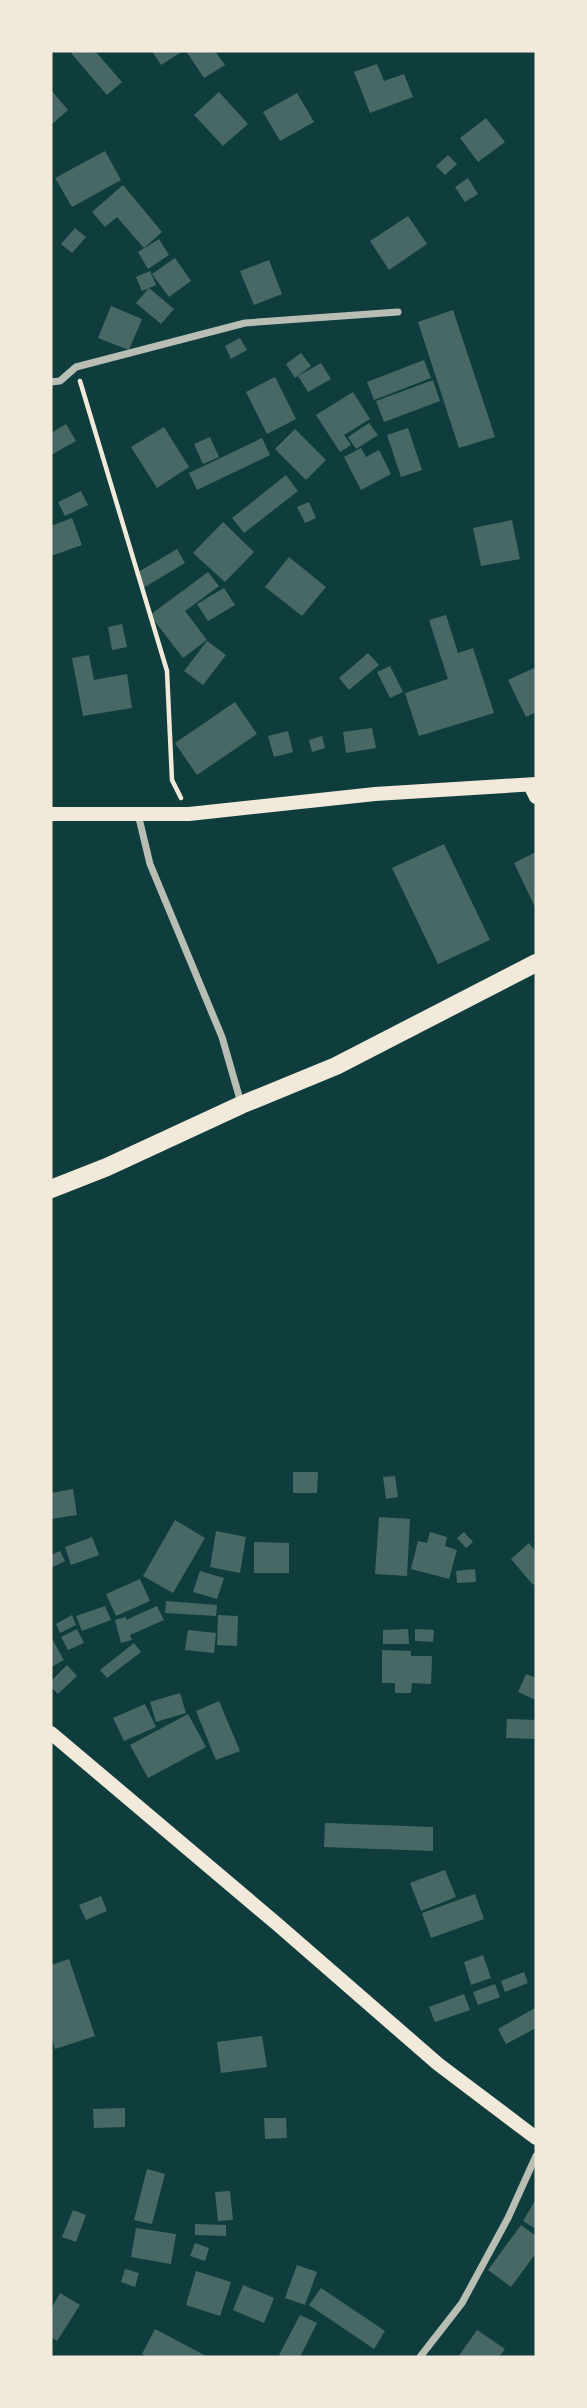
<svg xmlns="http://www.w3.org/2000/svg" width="587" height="2408" font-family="'Asap Condensed',sans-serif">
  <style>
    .building { fill: #486865 }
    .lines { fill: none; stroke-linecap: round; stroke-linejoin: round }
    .path { stroke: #f1e9da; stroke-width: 4.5 }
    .minor { stroke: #b8beb3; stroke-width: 7 }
    .secondary { stroke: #f1e9da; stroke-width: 14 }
    .primary { stroke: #f1e9da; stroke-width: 18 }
  </style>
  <rect width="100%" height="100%" fill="#0f3d3e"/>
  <!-- building -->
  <path class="building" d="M74 51H95L122 82 107 95 71 53Z
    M152 51H183L161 65Z
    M186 51H215L225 65 204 78Z
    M377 64 384 81 404 74 413 97 370 113 354 72Z
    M51 90 68 110 51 125Z
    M219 92 248 124 223 146 194 115Z
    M297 93 314 122 280 141 263 112Z
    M486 118 505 142 478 162 460 138Z
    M105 151 121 180 72 207 55 178Z
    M448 155 457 164 445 175 436 166Z
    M468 178 478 194 465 202 455 187Z
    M123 185 162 232 144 248 117 217 105 227 92 212Z
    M408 216 427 244 389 270 370 241Z
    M75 228 86 237 72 253 61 244Z
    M159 239 169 255 148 269 138 252Z
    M175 258 191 281 169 297 152 274Z
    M269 260 282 294 254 305 240 271Z
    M150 271 156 285 142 291 136 277Z
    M149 288 174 309 161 324 136 303Z
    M111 306 142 319 129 350 98 338Z
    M453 310 495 437 459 448 418 322Z
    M240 338 247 350 231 359 225 346Z
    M301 353 311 366 295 378 286 364Z
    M424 360 431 378 374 400 367 382Z
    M321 363 331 379 308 392 298 376Z
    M275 377 296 419 267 434 246 392Z
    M433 380 440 401 384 422 376 401Z
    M353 392 370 419 344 435 351 445 340 452 316 415Z
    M369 423 378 435 356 449 348 437Z
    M66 424 76 441 51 455V433Z
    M164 427 189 467 157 488 131 447Z
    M408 428 422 470 401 477 387 435Z
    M295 429 326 460 306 480 275 449Z
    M210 437 219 457 203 464 194 444Z
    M262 438 270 455 197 490 189 473Z
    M361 448 366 457 379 450 391 474 361 490 344 457Z
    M286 475 298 491 244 533 232 518Z
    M81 491 88 505 65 516 58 502Z
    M309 502 316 518 305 523 297 507Z
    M72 518 82 545 51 556V526Z
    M512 520 520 559 481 566 473 528Z
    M223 522 254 552 225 582 193 553Z
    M177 549 185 563 143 588 135 574Z
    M289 557 326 587 302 616 265 587Z
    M208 572 219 586 185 611 207 640 183 658 150 615Z
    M224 588 235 605 208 621 197 604Z
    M446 615 458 653 473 648 494 713 419 736 405 693 448 679 429 620Z
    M122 624 127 647 112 650 108 627Z
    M207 641 226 655 203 685 184 671Z
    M368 653 379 665 349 690 339 678Z
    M89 655 94 680 127 674 132 708 83 716 72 658Z
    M390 666 403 692 390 698 377 672Z
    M536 667V712L526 717 508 680Z
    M235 702 257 734 197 775 175 743Z
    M372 728 376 748 346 753 343 732Z
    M288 731 293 752 274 757 268 736Z
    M322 736 325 748 312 752 309 740Z
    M444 844 490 940 438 964 392 868Z
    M536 852V909L514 863Z
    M293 1472H318L317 1493H293Z
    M395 1476 398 1497 386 1499 383 1477Z
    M73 1489 77 1515 51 1519V1493Z
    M379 1517 410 1519 407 1576 375 1574Z
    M175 1520 205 1538 173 1593 143 1576Z
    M216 1531 246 1537 240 1573 210 1567Z
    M430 1532 447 1537 445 1546 457 1550 449 1579 411 1569 418 1541 427 1543Z
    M464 1532 473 1542 466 1548 457 1538Z
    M92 1537 99 1555 71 1565 65 1547Z
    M254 1542 289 1543V1573H254Z
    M529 1543 536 1552V1582L533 1585 511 1559Z
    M60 1551 65 1561 51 1568V1555Z
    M475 1569 476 1582 457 1583 456 1571Z
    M200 1571 224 1578 217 1599 193 1592Z
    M140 1579 150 1601 116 1616 106 1594Z
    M166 1601 217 1605 216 1616 165 1613Z
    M105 1606 111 1620 82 1631 76 1616Z
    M157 1606 164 1620 130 1635 132 1640 121 1643 115 1620 126 1617V1620Z
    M72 1615 76 1625 60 1633 56 1624Z
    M218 1615 238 1616 237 1646 217 1645Z
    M77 1629 84 1643 68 1650 61 1637Z
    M408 1629 409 1644H383V1630Z
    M415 1629 434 1630 433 1642 415 1641Z
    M188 1630 216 1633 214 1653 185 1650Z
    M51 1637 64 1660 51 1667Z
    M134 1643 141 1652 107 1678 100 1670Z
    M382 1650 411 1651V1656H432L431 1684 412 1683 411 1693H395V1683H382Z
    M67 1665 77 1676 58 1694 51 1687V1681Z
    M526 1674 536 1678V1700L518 1692Z
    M180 1693 186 1713 156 1722 150 1702Z
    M219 1701 240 1751 216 1760 196 1711Z
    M145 1704 156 1727 124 1741 113 1718Z
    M188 1714 206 1747 148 1778 130 1745Z
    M507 1719 536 1720V1739L506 1738Z
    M325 1823 433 1827V1851L324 1847Z
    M445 1870 456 1897 421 1911 410 1883Z
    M475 1894 484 1919 431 1938 422 1913Z
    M101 1896 107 1911 86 1920 79 1905Z
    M483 1955 491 1978 471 1985 464 1962Z
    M69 1959 95 2036 55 2049 51 2035V1965Z
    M524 1972 528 1983 505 1992 501 1981Z
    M495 1984 500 1997 478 2005 473 1992Z
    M464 1994 470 2010 435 2022 429 2007Z
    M535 2008 536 2028 506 2044 498 2029Z
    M262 2036 267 2067 221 2073 217 2042Z
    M125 2108V2127L94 2128 93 2109Z
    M264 2118H286L287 2138 265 2139Z
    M147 2169 165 2174 152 2224 134 2220Z
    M230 2191 233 2220 218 2221 215 2192Z
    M536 2199V2229L523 2221Z
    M73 2210 86 2215 76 2242 62 2237Z
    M195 2224 226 2225V2236L195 2235Z
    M521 2225 536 2236V2253L511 2287 488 2270Z
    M136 2228 176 2234 171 2264 131 2257Z
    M195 2243 209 2248 205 2261 190 2256Z
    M297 2265 317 2272 305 2305 285 2298Z
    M125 2269 139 2273 135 2287 121 2282Z
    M196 2271 231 2282 220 2316 186 2305Z
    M243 2285 274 2298 264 2323 233 2310Z
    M321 2288 385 2331 374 2349 309 2305Z
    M60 2293 80 2305 57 2341 51 2337V2309Z
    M300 2315 317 2323 300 2357H284L279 2355Z
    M155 2329 208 2357H147L142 2354Z
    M477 2330 505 2349 499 2357H458Z"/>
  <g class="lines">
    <!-- path -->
    <path class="path" d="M80 381 167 671 172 780 181 798"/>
    <!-- minor -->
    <path class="minor" d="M51 382 60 381 76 367 245 323 398 312
      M138 814 150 864 222 1037 241 1103
      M420 2357 462 2303 508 2218 536 2156"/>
    <!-- secondary -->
    <path class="secondary" d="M530 785 536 797
      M51 814H189L375 794 536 784
      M51 1733 277 1924 438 2064 536 2138"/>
    <!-- primary -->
    <path class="primary" d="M51 1189 107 1167 241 1105 336 1066 536 963"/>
  </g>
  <!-- border -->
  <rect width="587" height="2408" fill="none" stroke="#f1e9da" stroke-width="105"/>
</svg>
